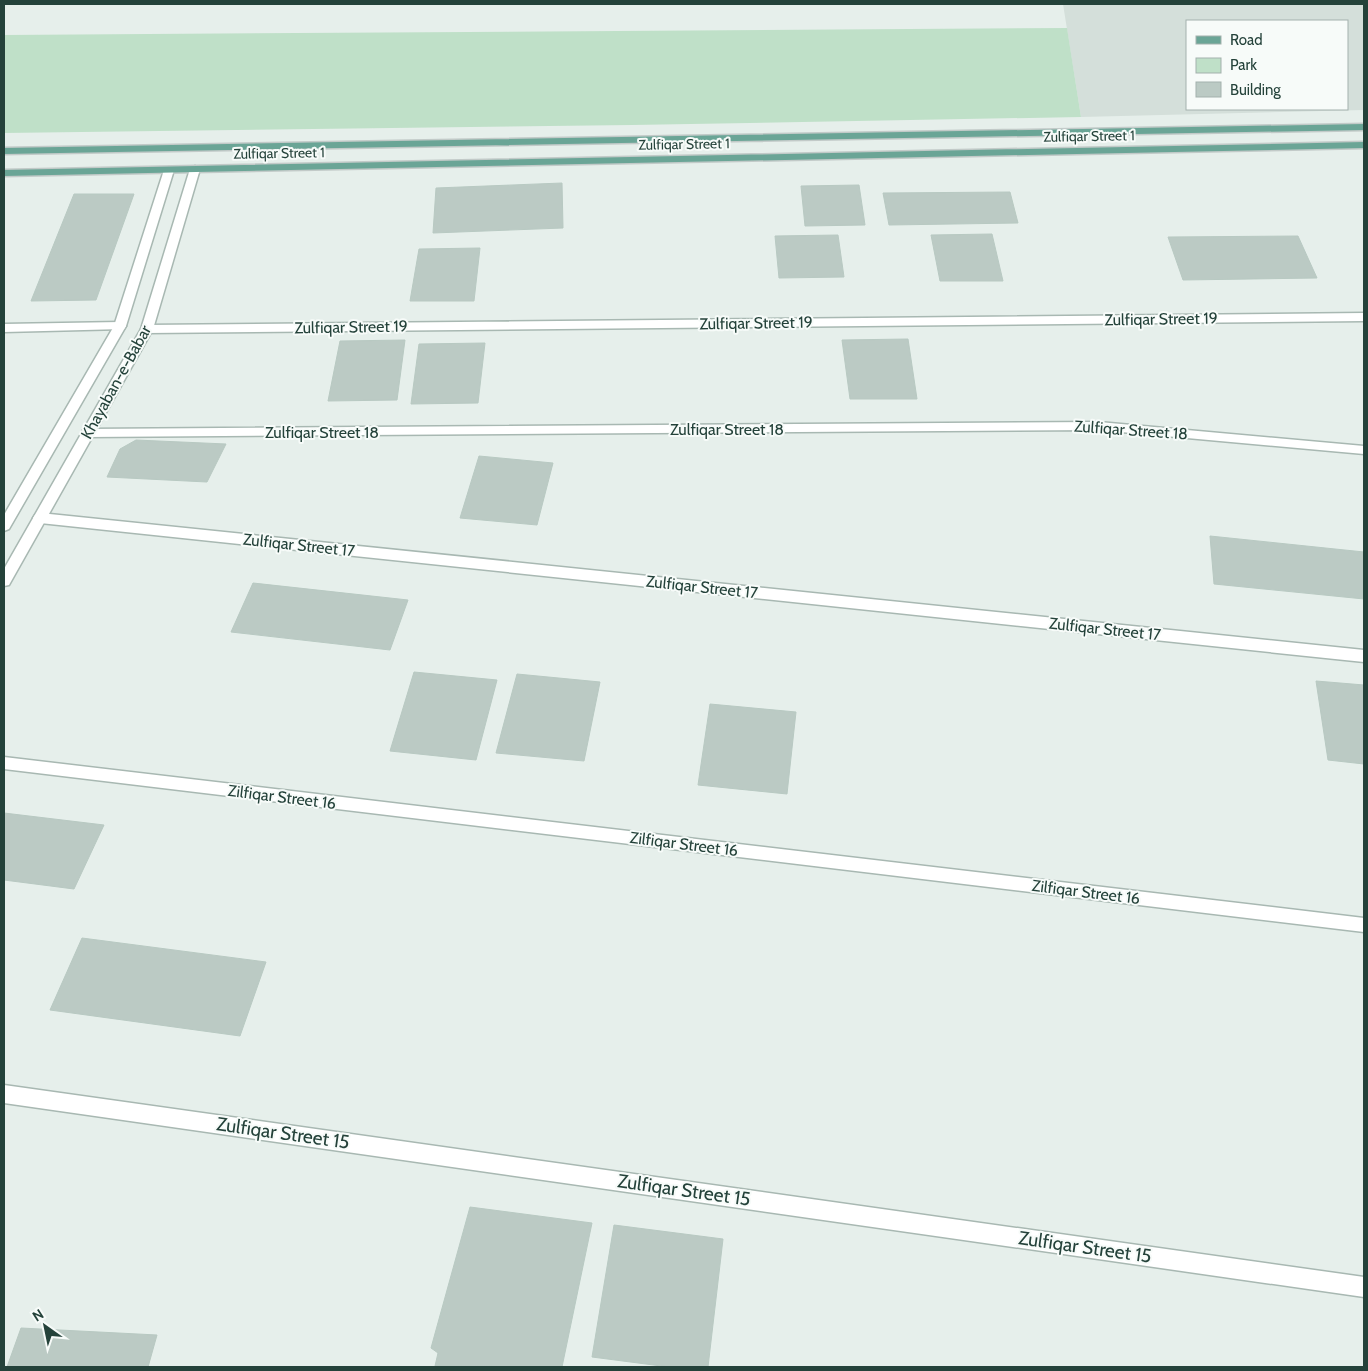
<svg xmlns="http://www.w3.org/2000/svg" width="1368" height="1371" font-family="Cabin,sans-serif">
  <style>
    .built { fill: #d4dfda; fill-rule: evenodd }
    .green { fill: #bfe0c8 }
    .building { fill: #bbcac4; stroke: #b8c9c2 }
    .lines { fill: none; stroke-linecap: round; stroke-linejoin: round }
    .minor-casing { stroke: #a8b8b2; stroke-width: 3 }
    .tertiary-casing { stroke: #a8b8b2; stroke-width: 3 }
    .primary-casing { stroke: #c2cac8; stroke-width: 3 }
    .minor { fill: #fff; fill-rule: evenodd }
    .tertiary { fill: #fff; fill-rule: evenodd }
    .primary { fill: #6aa596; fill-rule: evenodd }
    .labels { text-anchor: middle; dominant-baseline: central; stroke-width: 4; stroke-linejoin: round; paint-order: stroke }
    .far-street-label { font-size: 14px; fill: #24423a; stroke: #f7fbf9 }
    .street-label { font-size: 16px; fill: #24423a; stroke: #f7fbf9 }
    .near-street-label { font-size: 19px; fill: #24423a; stroke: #f7fbf9 }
  </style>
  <rect width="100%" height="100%" fill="#e6efeb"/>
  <!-- built -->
  <path class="built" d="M1063 4H1364V110L1081 117ZM1187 21H1347V109H1187Z"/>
  <!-- green -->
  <path class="green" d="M1067 28 1081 117 632 125 4 133V35Z"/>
  <!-- building -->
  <path class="building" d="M562 183 563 228 433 233 436 188Z
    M859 185 865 225 805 226 801 186Z
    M1010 192 1018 223 889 225 883 193Z
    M74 194H134L96 300 31 301Z
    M992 234 1003 281H940L931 235Z
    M838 235 844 277 779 278 775 236Z
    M1298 236 1317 278 1183 280 1168 237Z
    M480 248 474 301H410L419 249Z
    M908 339 917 399H850L842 340Z
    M405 340 397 400 328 401 340 341Z
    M485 343 478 403 411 404 419 344Z
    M136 440 226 444 207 482 107 477 120 449Z
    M479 456 553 463 537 525 460 518Z
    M1210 536 1364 552V599L1214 584Z
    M253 583 408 600 390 650 231 632Z
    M414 672 497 680 476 760 390 751Z
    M517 674 600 682 584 761 496 753Z
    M1316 681 1364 685V764L1328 760Z
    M710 704 796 712 787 794 698 785Z
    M4 813 104 825 74 889 4 880Z
    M82 938 266 962 240 1036 50 1010Z
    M470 1207 592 1223 562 1367 435 1366 438 1353 431 1348Z
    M614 1225 723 1239 708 1367H669L592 1357Z
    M21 1328 157 1335 148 1367H7Z"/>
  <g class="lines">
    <defs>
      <path id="minor" d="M1364 313V321L147 333 141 329 147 325Z
        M120 322 126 326 124 329 4 332V324Z
        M1099 422 1364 446V454L1099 430 88 437 83 436 81 433 83 430 88 429Z
        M40 513 1364 650V662L40 523 35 521 33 518 35 515Z
        M4 757 1364 918V932L4 769Z
        M4 1085 1364 1277V1297L4 1103Z"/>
      <path id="tertiary" d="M195 166 200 169 153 329 9 585 4 586V569L141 329 190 169Z
        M169 167 174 170 126 326 9 529 4 531V515L114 326 164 170Z"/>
      <path id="primary" d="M1364 124V130L4 154V148Z
        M1364 142V148L4 176V170Z"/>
    </defs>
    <!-- minor casing -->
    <use href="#minor" class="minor-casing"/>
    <!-- tertiary casing -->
    <use href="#tertiary" class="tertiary-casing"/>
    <!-- primary casing -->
    <use href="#primary" class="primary-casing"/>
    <!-- minor -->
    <use href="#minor" class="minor"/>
    <!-- tertiary -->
    <use href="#tertiary" class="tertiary"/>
    <!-- primary -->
    <use href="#primary" class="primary"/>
  </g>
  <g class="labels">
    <!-- far-street labels -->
    <g class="far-street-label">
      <text transform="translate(1089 136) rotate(-1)">Zulfiqar Street 1</text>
      <text transform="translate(684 144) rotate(-1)">Zulfiqar Street 1</text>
      <text transform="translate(279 153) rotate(-1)">Zulfiqar Street 1</text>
    </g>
    <!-- street labels -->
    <g class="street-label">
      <text transform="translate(1161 319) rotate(-1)">Zulfiqar Street 19</text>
      <text transform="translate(756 323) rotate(-1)">Zulfiqar Street 19</text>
      <text transform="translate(351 327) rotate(-1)">Zulfiqar Street 19</text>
      <text transform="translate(116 382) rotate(-61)">Khayaban-e-Babar</text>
      <text x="727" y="429">Zulfiqar Street 18</text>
      <text transform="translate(1131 430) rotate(4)">Zulfiqar Street 18</text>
      <text x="322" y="432">Zulfiqar Street 18</text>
      <text transform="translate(299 545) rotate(6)">Zulfiqar Street 17</text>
      <text transform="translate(702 587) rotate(6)">Zulfiqar Street 17</text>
      <text transform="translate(1105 629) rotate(6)">Zulfiqar Street 17</text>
      <text transform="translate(282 797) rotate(7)">Zilfiqar Street 16</text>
      <text transform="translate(684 844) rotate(7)">Zilfiqar Street 16</text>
      <text transform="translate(1086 892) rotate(7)">Zilfiqar Street 16</text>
    </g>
    <!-- near-street labels -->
    <g class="near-street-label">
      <text transform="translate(283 1133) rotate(8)">Zulfiqar Street 15</text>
      <text transform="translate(684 1190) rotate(8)">Zulfiqar Street 15</text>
      <text transform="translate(1085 1247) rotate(8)">Zulfiqar Street 15</text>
    </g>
  </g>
  <!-- border -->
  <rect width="1368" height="1371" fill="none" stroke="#24423a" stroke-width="10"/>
  <!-- legend -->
  <rect x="1186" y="20" width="162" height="90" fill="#f7fbf9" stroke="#a3b1ad"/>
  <rect x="1196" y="36" width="25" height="8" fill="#6aa596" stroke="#a3b1ad"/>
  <text x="1230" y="45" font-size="15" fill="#24423a">Road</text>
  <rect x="1196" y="58" width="25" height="15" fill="#bfe0c8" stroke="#a3b1ad"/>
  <text x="1230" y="70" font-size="15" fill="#24423a">Park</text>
  <rect x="1196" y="82" width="25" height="15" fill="#bbcac4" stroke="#a3b1ad"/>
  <text x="1230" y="95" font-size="15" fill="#24423a">Building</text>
  <!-- north arrow -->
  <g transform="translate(45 1326) rotate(327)" stroke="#f7fbf9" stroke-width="4" paint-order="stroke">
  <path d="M0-4L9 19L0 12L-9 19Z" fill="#24423a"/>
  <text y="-8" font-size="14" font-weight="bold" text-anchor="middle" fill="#24423a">N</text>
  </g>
</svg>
